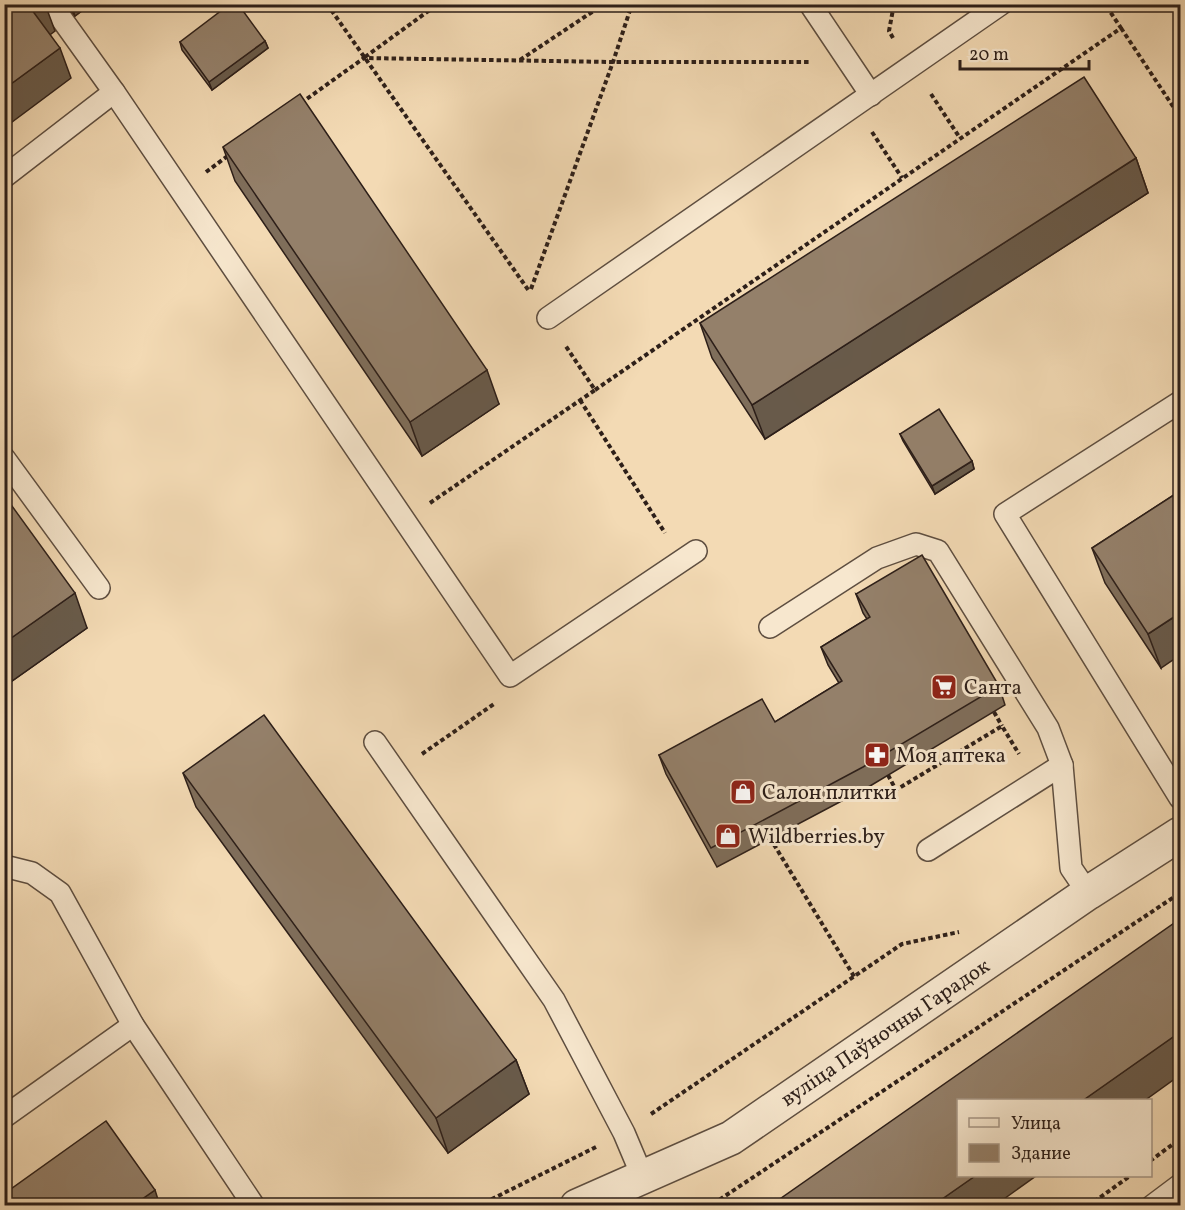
<svg xmlns="http://www.w3.org/2000/svg" width="1185" height="1210" font-family="Vollkorn,serif">
  <rect width="100%" height="100%" fill="#f3dab4"/>
  <filter id="stains"><feTurbulence type="fractalNoise" baseFrequency=".00333" numOctaves="4"/><feColorMatrix values="0 0 0 0 .2 0 0 0 0 .09 0 0 0 0 .02 0 0 0 .5 -.17"/></filter>
  <radialGradient id="worn" r=".72"><stop offset=".6" stop-color="#630" stop-opacity="0"/><stop offset="1" stop-color="#630" stop-opacity=".3"/></radialGradient>
  <g fill="none" stroke-linecap="round" stroke-linejoin="round">
    <!-- service casing -->
    <g stroke="#5e4e40" stroke-width="24">
      <g id="service">
        <path d="M810,4l61,91"/>
        <path d="M114,92l396,584 186,-125"/>
        <path d="M4,177l110,-85 -63,-88"/>
        <path d="M548,318l453,-314"/>
        <path d="M1180,402l-175,112 175,284"/>
        <path d="M4,458l95,130"/>
        <path d="M770,627l107,-69 39,-14 22,7 110,177 14,37"/>
        <path d="M375,742l179,258 70,133 19,45"/>
        <path d="M928,850l134,-85 9,103 17,25"/>
        <path d="M4,866l28,7 28,20 73,132 121,181"/>
        <path d="M4,1117l129,-92"/>
        <path d="M1152,1206l28,-21"/>
      </g>
    </g>
    <!-- minor casing -->
    <g stroke="#5e4e40" stroke-width="36">
      <path id="minor" d="M577,1206l154,-68 357,-245 92,-59"/>
    </g>
    <!-- path -->
    <g stroke="#2d1f19" stroke-width="4" stroke-dasharray="4.5 3" stroke-linecap="butt">
      <path d="M327,4l202,287"/>
      <path d="M1121,28l59,89"/>
      <path d="M893,38l-4,-7 5,-27"/>
      <path d="M365,57l73,-53"/>
      <path d="M520,60l84,-56"/>
      <path d="M931,94l29,44"/>
      <path d="M301,103l63,-45 249,4h196"/>
      <path d="M872,132l30,46"/>
      <path d="M206,172l23,-17"/>
      <path d="M531,289l82,-227 19,-58"/>
      <path d="M595,390l526,-362 -16,-24"/>
      <path d="M580,400l85,133"/>
      <path d="M430,503l165,-113 -30,-45"/>
      <path d="M994,712l8,14"/>
      <path d="M422,754l72,-50"/>
      <path d="M888,775l8,15 106,-64 17,28"/>
      <path d="M770,838l85,140"/>
      <path d="M651,1114l251,-170 57,-12"/>
      <path d="M1150,1161l30,-22"/>
      <path d="M478,1206l118,-59"/>
      <path d="M706,1206l10,-4 464,-309"/>
      <path d="M1088,1206l42,-30"/>
    </g>
    <!-- service -->
    <use href="#service" stroke="#f7e7ce" stroke-width="21"/>
    <!-- minor -->
    <use href="#minor" stroke="#f7e7ce" stroke-width="33"/>
  </g>
  <!-- wall -->
  <g fill="#7f6e5b" stroke="#2d1f19" stroke-width="1.5">
    <path d="M66,4h25l-16,12z"/>
    <path d="M265,41l3,7 -56,42 -30,-40 -2,-8z"/>
    <path d="M223,147l276,257 -77,52 -187,-275z"/>
    <path d="M1136,158l12,35 -383,246 -53,-81 -12,-35z"/>
    <path d="M900,434l72,27 2,8 -39,25 -32,-53z"/>
    <path d="M1180,491l-19,177 -56,-85 -13,-35z"/>
    <path d="M4,495l83,133 -75,53 -8,-10z"/>
    <path d="M856,594l143,92 6,19 -135,81 -153,81 -51,-93 -7,-19 116,-33 64,-39 -11,-18 -7,-18 46,-28 -4,-6z"/>
    <path d="M183,773l333,287 13,34 -81,59 -252,-346z"/>
  </g>
  <!-- shaded-wall -->
  <g fill="#685a4a" stroke="#2d1f19" stroke-width="1.5">
    <path d="M38,4h7l10,27 -12,9 -11,-30z"/>
    <path d="M71,4h20l-16,12z"/>
    <path d="M265,41l3,7 -56,42 -3,-8z"/>
    <path d="M60,48l11,30 -67,50v-39z"/>
    <path d="M1136,158l12,35 -383,246 -13,-34z"/>
    <path d="M487,370l12,34 -77,52 -12,-34z"/>
    <path d="M972,461l2,8 -39,25 -3,-8z"/>
    <path d="M75,593l12,35 -75,53 -8,-20v-18z"/>
    <path d="M1180,613v42l-19,13 -13,-34z"/>
    <path d="M1180,1032v43l-36,26h-62z"/>
    <path d="M516,1060l13,34 -81,59 -12,-35z"/>
    <path d="M975,1176h61l-42,30h-62z"/>
    <path d="M155,1190l5,16h-28z"/>
  </g>
  <!-- building -->
  <g fill="#94806a" stroke="#2d1f19" stroke-width="1.5">
    <path d="M4,4h35l-7,6 28,38 -56,41z"/>
    <path d="M230,4h8l27,37 -56,41 -29,-40z"/>
    <path d="M1084,77l52,81 -384,247 -52,-82z"/>
    <path d="M300,94l187,276 -77,52 -187,-275z"/>
    <path d="M939,409l33,52 -40,25 -32,-52z"/>
    <path d="M1180,491v122l-32,21 -56,-86z"/>
    <path d="M4,495l71,98 -71,50z"/>
    <path d="M922,555l77,131 -136,81 -152,81 -52,-93 103,-56 13,23 67,-41 -21,-34 49,-30 -14,-23z"/>
    <path d="M264,715l252,345 -80,58 -253,-345z"/>
    <path d="M1180,919v113l-98,69h-124v75h17l-43,30h-152l-3,-5z"/>
    <path d="M106,1121l49,69 -23,16h-128v-12z"/>
  </g>
  <!-- icons -->
  <defs>
    <g id="supermarket-square" transform="scale(1.35)"><rect x="-9" y="-9" width="18" height="18" rx="4" fill="#8f2418" stroke="#f7e7ce"/><path d="M-6-5.5h2.5l.6 2H6L4.5 2H-2.5L-4.4-4H-6ZM-1.5 3.2a1.3 1.3 0 1 0 .1 0ZM3 3.2a1.3 1.3 0 1 0 .1 0Z" fill="#fff"/></g>
    <g id="pharmacy-square" transform="scale(1.35)"><rect x="-9" y="-9" width="18" height="18" rx="4" fill="#8f2418" stroke="#f7e7ce"/><path d="M-2-6h4v4h4v4h-4v4h-4v-4h-4v-4h4Z" fill="#fff"/></g>
    <g id="shop-square" transform="scale(1.35)"><rect x="-9" y="-9" width="18" height="18" rx="4" fill="#8f2418" stroke="#f7e7ce"/><path d="M-5-2.5h2.3a2.7 3.5 0 0 1 5.4 0H5L5.5 6h-11ZM-1.5-2.5h3a1.5 2.3 0 0 0-3 0Z" fill="#fff"/></g>
  </defs>
  <g fill-rule="evenodd">
    <use href="#supermarket-square" x="944" y="687"/>
    <use href="#pharmacy-square" x="877" y="755"/>
    <use href="#shop-square" x="743" y="792"/>
    <use href="#shop-square" x="728" y="836"/>
  </g>
  <g text-anchor="middle" stroke-width="6" stroke-linejoin="round" paint-order="stroke">
    <!-- poi labels -->
    <g font-size="21" fill="#2d1f19" stroke="#f7e7ce" text-anchor="start">
      <text x="964" y="694">Санта</text>
      <text x="896" y="762">Моя аптека</text>
      <text x="762" y="799">Салон плитки</text>
      <text x="748" y="843">Wildberries.by</text>
    </g>
    <!-- street labels -->
    <g font-size="21" fill="#2d1f19" stroke="#f7e7ce">
      <text transform="translate(885 1032) rotate(-34)" y="7">вуліца Паўночны Гарадок</text>
    </g>
  </g>
  <!-- margin -->
  <rect width="1185" height="1210" fill="none" stroke="#f3dab4" stroke-width="24"/>
  <rect x="6" y="6" width="1173" height="1198" fill="none" stroke="#2d1f19" stroke-width="3"/>
  <rect x="12" y="12" width="1161" height="1186" fill="none" stroke="#2d1f19" stroke-width="1.5"/>
  <!-- legend -->
  <rect x="957" y="1099" width="195" height="78" fill="#f7e7ce" stroke="#a69786" stroke-width="1.5"/>
  <rect x="969" y="1118" width="30" height="9" fill="#f7e7ce" stroke="#a69786" stroke-width="1.5"/>
  <text x="1011" y="1129" font-size="18" fill="#2d1f19">Улица</text>
  <rect x="969" y="1144" width="30" height="18" fill="#94806a" stroke="#a69786" stroke-width="1.5"/>
  <text x="1011" y="1159" font-size="18" fill="#2d1f19">Здание</text>
  <!-- scale -->
  <path d="M960 60v9h129v-9" fill="none" stroke="#2d1f19" stroke-width="3"/>
  <text x="969" y="60" font-size="18" fill="#2d1f19" stroke="#f7e7ce" stroke-width="4.5" paint-order="stroke">20 m</text>
  <rect width="100%" height="100%" filter="url(#stains)"/>
  <rect width="100%" height="100%" fill="url(#worn)"/>
</svg>
